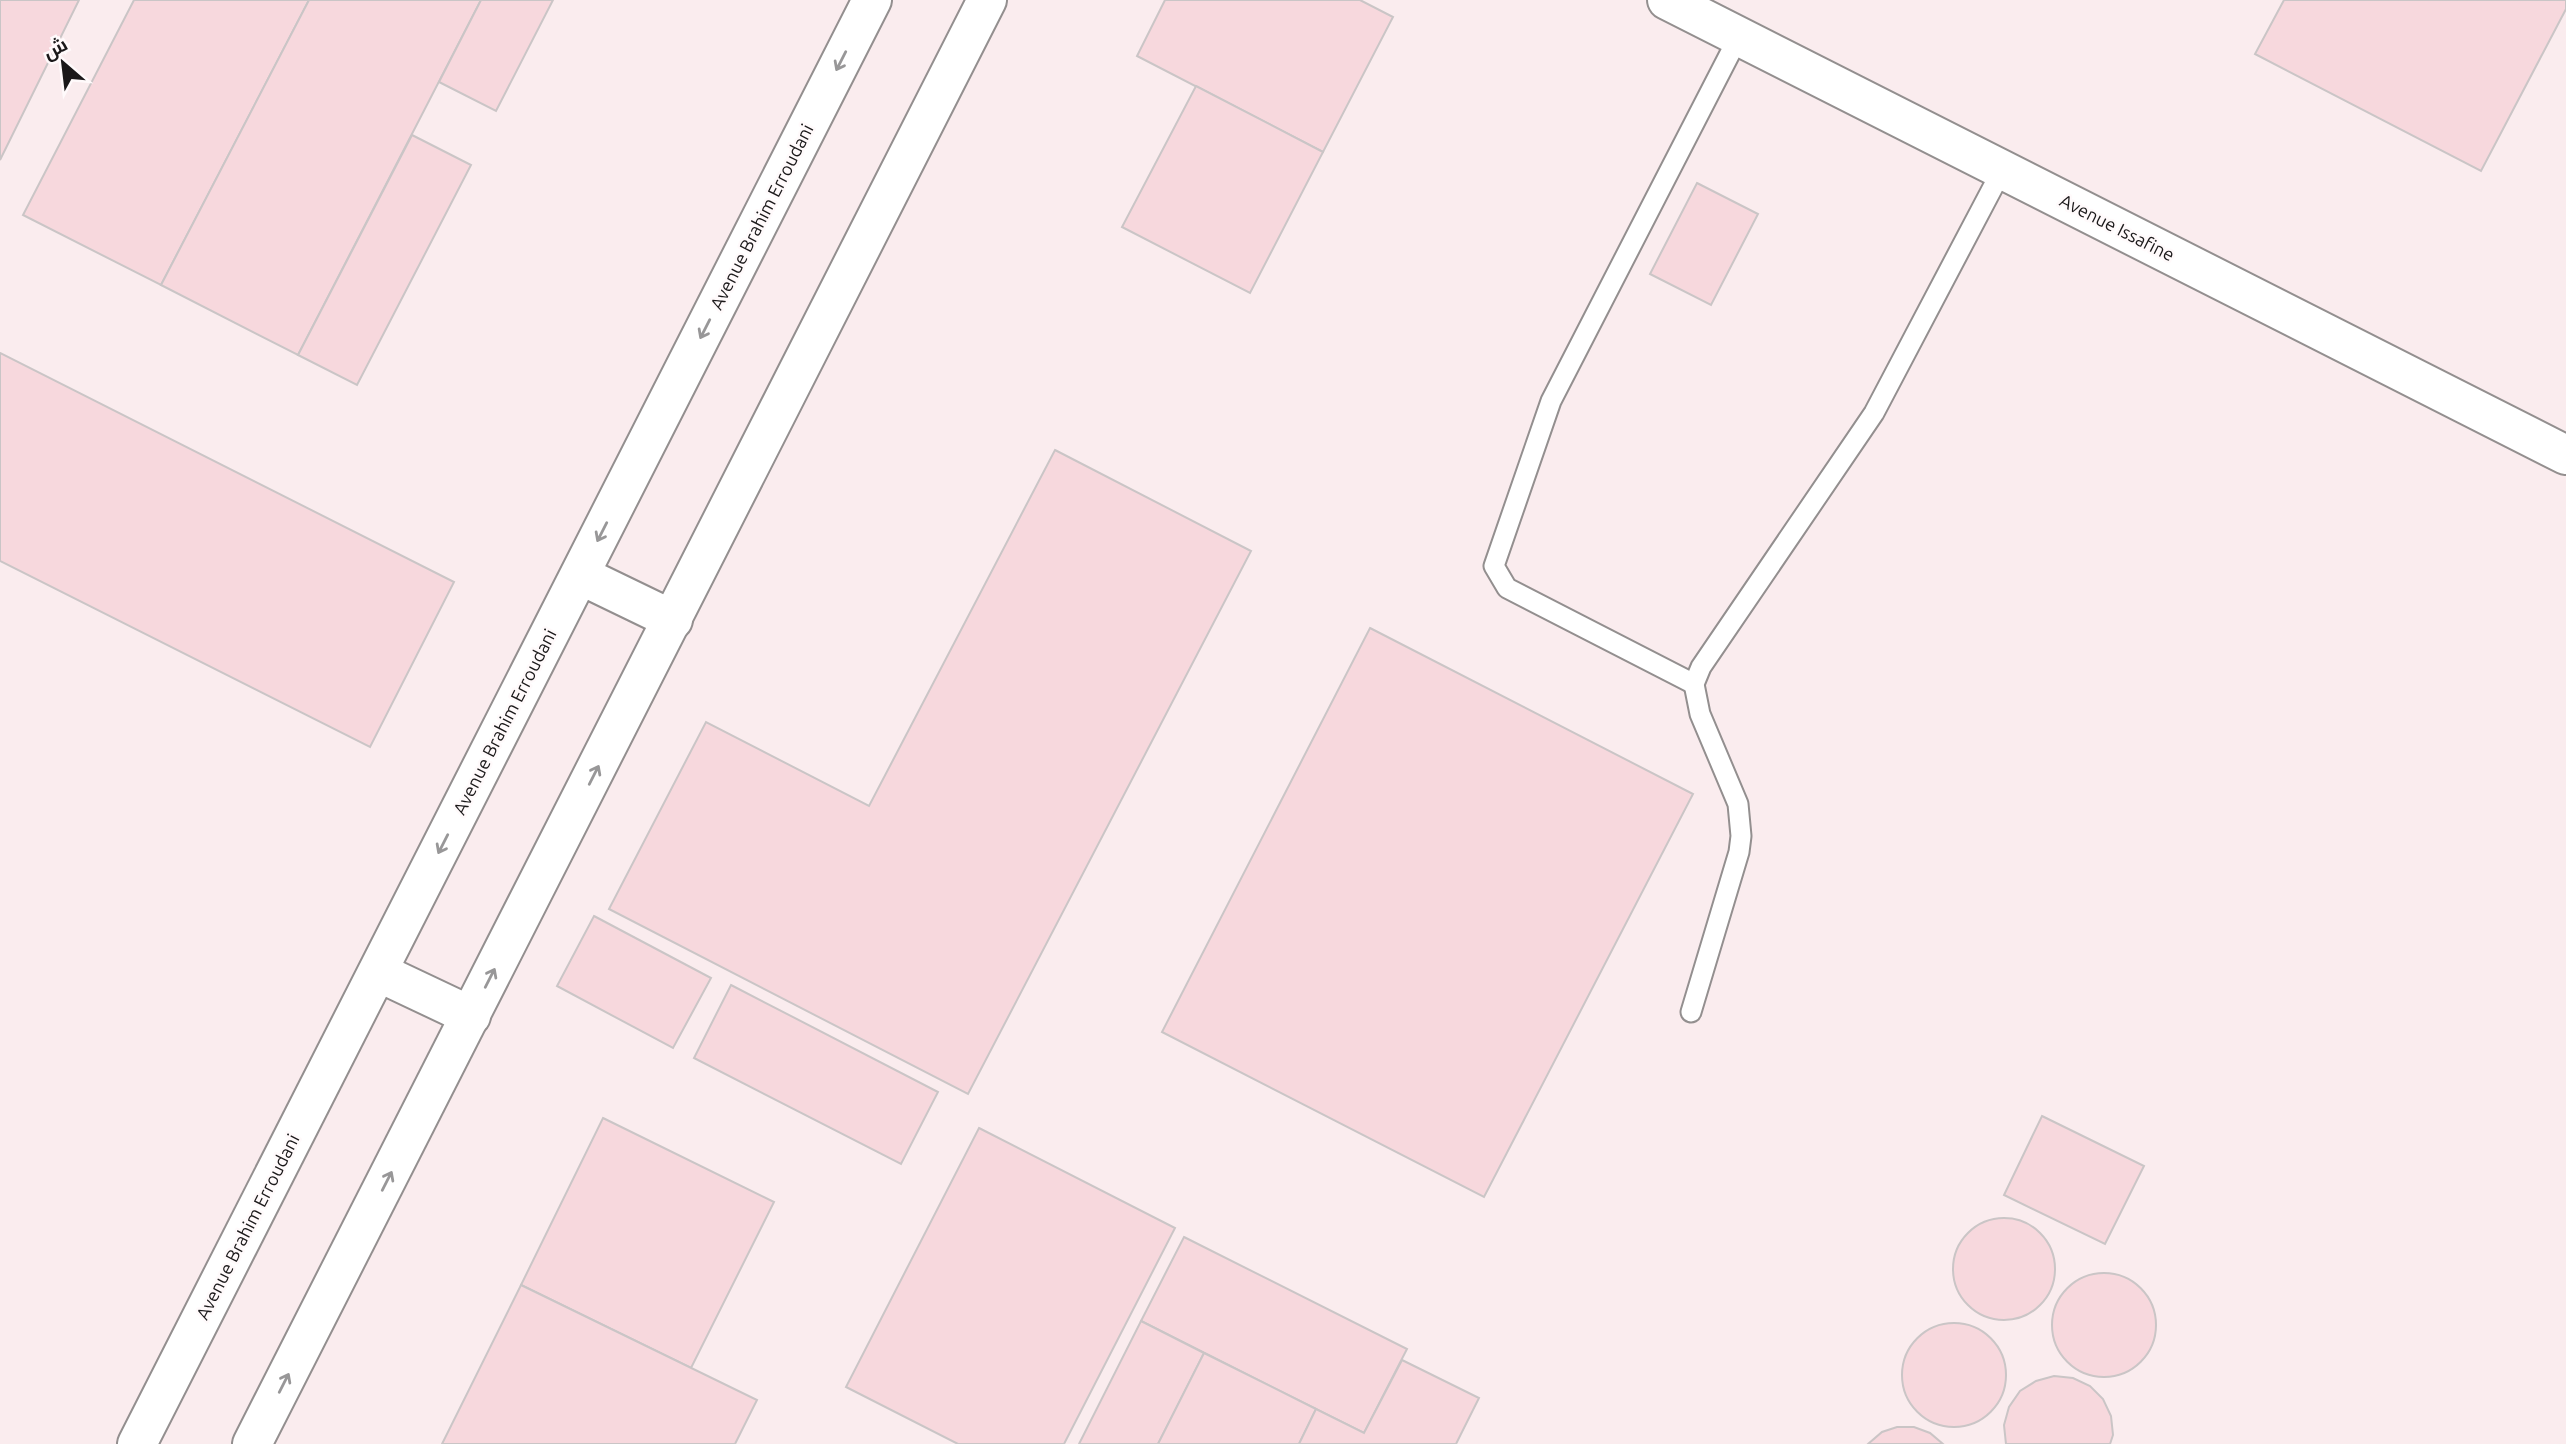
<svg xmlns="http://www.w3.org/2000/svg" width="2566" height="1444" font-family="Ubuntu,Cairo,sans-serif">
  <rect width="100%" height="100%" fill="#fffafb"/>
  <!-- built -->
  <rect fill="#faecee" x="0" y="0" width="2566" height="1444"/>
  <!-- building -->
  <g fill="#f7d8dd" stroke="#cac5c6" stroke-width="2">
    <path d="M0,0h79l-79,160z"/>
    <path d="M134,0h175l-148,285 -138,-70z"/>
    <path d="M309,0h172l-183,355 -137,-70z"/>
    <path d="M481,0h72l-57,111 -57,-29z"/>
    <path d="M1165,0h195l33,17 -70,135 -186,-96z"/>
    <path d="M2284,0h282v9l-85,162 -226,-117z"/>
    <path d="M1196,86l127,66 -73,141 -128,-66z"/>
    <path d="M412,135l59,30 -114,220 -59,-30z"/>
    <path d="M1697,183l61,31 -47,91 -61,-31z"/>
    <path d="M0,353l454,229 -84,165 -370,-186z"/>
    <path d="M1055,450l196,101 -283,543 -359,-185 97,-187 163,84z"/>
    <path d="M1370,628l323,166 -209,403 -322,-165z"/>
    <path d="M594,916l117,62 -38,70 -116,-62z"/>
    <path d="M731,985l207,107 -37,72 -207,-106z"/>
    <path d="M2042,1116l102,50 -39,78 -101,-49z"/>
    <path d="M603,1118l171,84 -83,166 -170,-83z"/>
    <path d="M979,1128l196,100 -111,216h-106l-112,-57z"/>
    <circle cx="2004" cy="1269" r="51"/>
    <path d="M1184,1237l223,112 -43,84 -223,-112z"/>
    <circle cx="2104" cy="1325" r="52"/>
    <path d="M521,1285l236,115 -22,44h-293z"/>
    <path d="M1141,1321l63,32 -46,91h-79z"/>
    <circle cx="1954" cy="1375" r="52"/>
    <path d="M1204,1353l112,56 -17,35h-141z"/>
    <path d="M1402,1360l77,38 -23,46h-157l17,-35 48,24z"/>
    <path d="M2054,1376l19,2 17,8 13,13 8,17 2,19 -3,9h-104l-2,-19 5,-18 11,-16 16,-10z"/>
    <path d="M1897,1427h17l16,6 13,11h-75l14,-12z"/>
  </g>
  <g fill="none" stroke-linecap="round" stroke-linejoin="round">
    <!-- lane casing -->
    <g stroke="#938f8f" stroke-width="23">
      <g id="lane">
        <path d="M1694,684l-187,-96 -13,-22 57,-165 188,-365"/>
        <path d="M1691,1012l48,-160 2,-16 -3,-32 -38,-90 -6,-30 7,-17 173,-254 128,-243"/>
      </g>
    </g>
    <!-- street casing -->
    <g stroke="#938f8f" stroke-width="42">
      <g id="street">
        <path d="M1667,0l899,455"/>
        <path d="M580,575l93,45"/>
        <path d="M378,972l93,44"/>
        <path d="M137,1444l735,-1444"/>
        <path d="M252,1444l735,-1444"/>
      </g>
    </g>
    <!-- lane -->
    <use href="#lane" stroke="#fff" stroke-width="19"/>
    <!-- street -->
    <use href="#street" stroke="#fff" stroke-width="38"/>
  </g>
  <!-- one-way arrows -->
  <defs><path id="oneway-shaft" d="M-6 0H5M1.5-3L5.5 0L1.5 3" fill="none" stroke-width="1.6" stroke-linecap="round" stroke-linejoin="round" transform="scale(1.75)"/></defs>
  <g stroke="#989798">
    <use href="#oneway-shaft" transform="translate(841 61) rotate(117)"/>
    <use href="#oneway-shaft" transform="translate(705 329) rotate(117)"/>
    <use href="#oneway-shaft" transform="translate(602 532) rotate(117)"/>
    <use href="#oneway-shaft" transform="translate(594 775) rotate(-63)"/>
    <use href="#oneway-shaft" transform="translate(443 844) rotate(117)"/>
    <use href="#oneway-shaft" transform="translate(490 978) rotate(-63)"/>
    <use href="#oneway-shaft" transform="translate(387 1181) rotate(-63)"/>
    <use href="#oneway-shaft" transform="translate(284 1383) rotate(-63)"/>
  </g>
  <g text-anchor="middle" stroke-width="5" stroke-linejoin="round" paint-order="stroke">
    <!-- street labels -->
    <g font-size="18" fill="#1a1819" stroke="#fffafb">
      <text transform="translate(762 217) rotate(-63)" y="6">Avenue Brahim Erroudani</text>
      <text transform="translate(2117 228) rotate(27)" y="6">Avenue Issafine</text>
      <text transform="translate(505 722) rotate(-63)" y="6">Avenue Brahim Erroudani</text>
      <text transform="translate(248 1227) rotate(-63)" y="6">Avenue Brahim Erroudani</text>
    </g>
  </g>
  <!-- north arrow -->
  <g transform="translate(63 63) rotate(332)" stroke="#fffafb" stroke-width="5" paint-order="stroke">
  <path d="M0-5L12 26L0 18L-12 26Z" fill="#1a1819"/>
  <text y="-10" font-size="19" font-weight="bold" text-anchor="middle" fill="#1a1819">ش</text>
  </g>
</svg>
